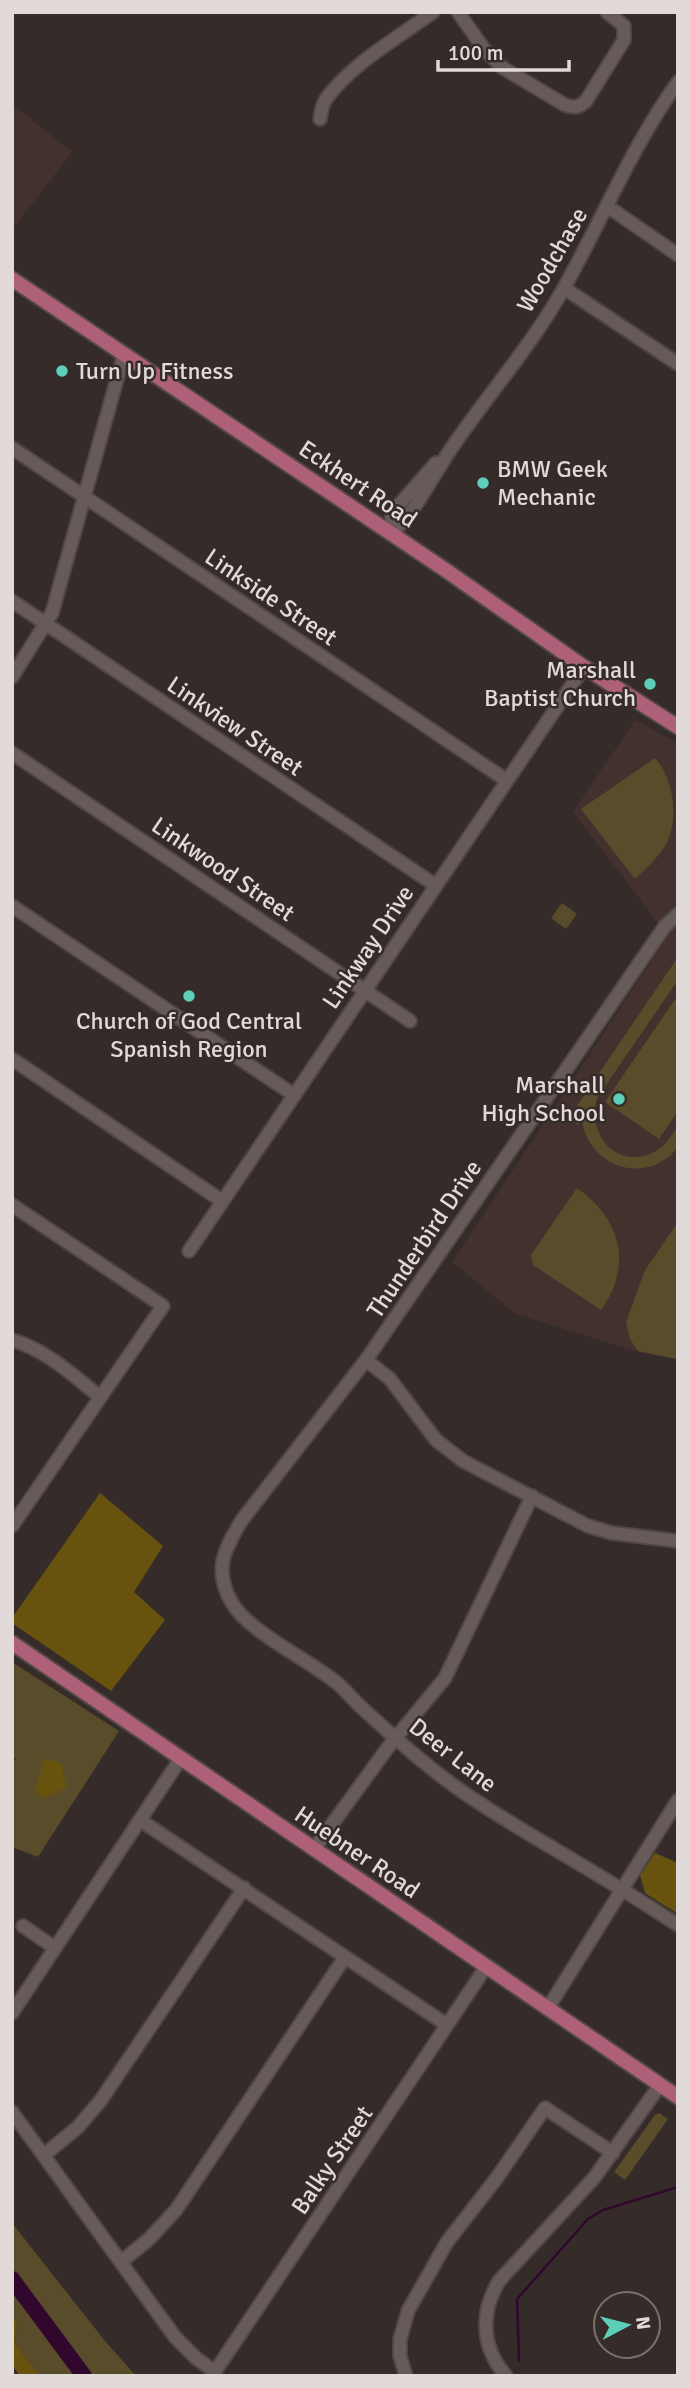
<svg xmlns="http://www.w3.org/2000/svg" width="690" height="2388" font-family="Signika,sans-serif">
  <rect width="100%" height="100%" fill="#352b29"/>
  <!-- built -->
  <g fill="#43312e">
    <path d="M12,104l60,48 -60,78z"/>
    <path d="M635,720l43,23v617l-40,-8 -122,-38 -64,-52 216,-326 -95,-124z"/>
  </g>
  <!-- green -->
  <g fill="#584c2a">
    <path d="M655,758c19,22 25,62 10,88 -8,13 -20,23 -30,33l-54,-70z"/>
    <path d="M562,903l15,11 -11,15 -15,-11z"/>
    <path d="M678,957v23l-81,118c-11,37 21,74 59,53 10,-6 16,-16 22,-25v21c-30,39 -88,22 -96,-26l-4,4 -10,-6z"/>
    <path d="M678,995v116l-19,28 -54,-37z"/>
    <path d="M577,1188c44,31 56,77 24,122l-68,-45 -2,-10z"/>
    <path d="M678,1222v137l-40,-8 -8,-12 -4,-17 19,-52z"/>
    <path d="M12,1662l107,69 -81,126 -26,-10v-84l4,-4 -4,-3z"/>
    <path d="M659,2113l9,6 -43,61 -11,-8 41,-57z"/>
    <path d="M12,2223l93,118 31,35h-96l-25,-33 2,-21 -5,-7z"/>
  </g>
  <!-- forest -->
  <g fill="#67520e">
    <path d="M100,1493l63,53 -29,46 31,28 -54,71 -99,-68v-5z"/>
    <path d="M45,1759l16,4 6,25 -25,11 -7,-10z"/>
    <path d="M655,1853l23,10v51l-33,-21 -5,-18z"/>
    <path d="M12,2315l5,7 -2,21 25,33h-20l-8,-11z"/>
  </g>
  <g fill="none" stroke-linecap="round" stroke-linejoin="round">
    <!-- stream -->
    <path stroke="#31072e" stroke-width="2.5" d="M519,2360l-2,-61 71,-80 15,-9 75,-23"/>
    <!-- river -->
    <path stroke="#31072e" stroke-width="16" d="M12,2279l72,97"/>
    <!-- minor casing -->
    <g stroke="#504745" stroke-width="16">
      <g id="minor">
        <path d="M458,12l26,37 19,19 62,37c10,3 13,3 21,-4l38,-61v-14l-17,-14"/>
        <path d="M320,119c1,-7 2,-14 6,-20 25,-35 73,-62 107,-87"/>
        <path d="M607,206l71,49"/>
        <path d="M564,288l114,76"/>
        <path d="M12,448l494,332"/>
        <path d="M391,534c28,-26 42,-60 64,-91 36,-52 79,-101 110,-157 38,-68 67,-140 113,-204"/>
        <path d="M391,534l1,-21 44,-50"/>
        <path d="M12,601l423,284"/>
        <path d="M12,677l40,-64 72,-259"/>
        <path d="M12,753l398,268"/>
        <path d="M12,906l282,189"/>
        <path d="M678,914l-13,12 -299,434 -124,160c-18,30 -29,50 -10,83 17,29 77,57 105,80 8,7 15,15 23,23 29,27 60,55 93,79 33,24 68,44 103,65 41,24 82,49 122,75"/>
        <path d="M12,1059l210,142"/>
        <path d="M12,1205l151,101 -151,220"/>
        <path d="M189,1251l395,-584"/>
        <path d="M12,1340c34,10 61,35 88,57"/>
        <path d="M366,1360l24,19 46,61 27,21 125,65 24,7 66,8"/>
        <path d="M140,1820l307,205"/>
        <path d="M314,1849l75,-103 56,-68 87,-182"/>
        <path d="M23,1926l32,22"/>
        <path d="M548,2008l130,-208"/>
        <path d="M12,2013l169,-255"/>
        <path d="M12,2112l163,225 21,21 19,14"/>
        <path d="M44,2155l34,-28 23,-27 143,-212"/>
        <path d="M121,2262l28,-23 27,-29 169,-253"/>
        <path d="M212,2376l274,-409"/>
        <path d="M406,2376l-6,-20v-17l8,-28 39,-69 49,-63 49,-71 68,45"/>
        <path d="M506,2376c-25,-29 -26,-63 -7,-95l95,-103 66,-93"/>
      </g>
    </g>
    <!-- major casing -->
    <g stroke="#504745" stroke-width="18">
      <g id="major">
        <path d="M12,279l432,290 140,98 94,60"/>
        <path d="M12,1643l666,454"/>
      </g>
    </g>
    <!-- minor -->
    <use href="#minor" stroke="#675b59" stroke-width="12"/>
    <!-- major -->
    <use href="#major" stroke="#ad6078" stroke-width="14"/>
  </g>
  <!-- markers -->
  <g fill="#5cceba" stroke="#352b29" stroke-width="2.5">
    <circle cx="62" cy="371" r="7"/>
    <circle cx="483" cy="483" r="7"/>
    <circle cx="650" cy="684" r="7"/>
    <circle cx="189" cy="996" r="7"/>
    <circle cx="619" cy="1099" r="7"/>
  </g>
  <g text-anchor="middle" stroke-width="5" stroke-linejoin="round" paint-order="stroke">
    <!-- street labels -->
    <g font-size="24" fill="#e1dad9" stroke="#352b29">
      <text transform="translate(552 260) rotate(-60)" y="8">Woodchase</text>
      <text transform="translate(358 484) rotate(34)" y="8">Eckhert Road</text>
      <text transform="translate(271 597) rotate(34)" y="8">Linkside Street</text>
      <text transform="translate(235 726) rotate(34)" y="8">Linkview Street</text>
      <text transform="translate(223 869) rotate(34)" y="8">Linkwood Street</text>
      <text transform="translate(368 947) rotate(-56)" y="8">Linkway Drive</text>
      <text transform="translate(424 1239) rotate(-56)" y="8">Thunderbird Drive</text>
      <text transform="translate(453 1755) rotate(38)" y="8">Deer Lane</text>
      <text transform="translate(357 1852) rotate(34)" y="8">Huebner Road</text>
      <text transform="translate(332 2160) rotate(-56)" y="8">Balky Street</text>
    </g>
    <!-- poi labels -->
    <g font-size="24" fill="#e1dad9" stroke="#352b29" text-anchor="start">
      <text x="76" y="379">Turn Up Fitness</text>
      <text x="497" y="477">BMW Geek<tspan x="497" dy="28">Mechanic</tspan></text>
      <text x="636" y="678" text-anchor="end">Marshall<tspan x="636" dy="28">Baptist Church</tspan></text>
      <text x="189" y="1029" text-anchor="middle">Church of God Central<tspan x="189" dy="28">Spanish Region</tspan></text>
      <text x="605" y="1093" text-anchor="end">Marshall<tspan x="605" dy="28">High School</tspan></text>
    </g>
  </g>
  <!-- border -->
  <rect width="690" height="2388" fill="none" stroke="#e1dad9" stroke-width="28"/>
  <!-- north arrow -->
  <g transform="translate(627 2325) rotate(83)"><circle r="33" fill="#352b29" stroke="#7a716f" stroke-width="2"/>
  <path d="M0-5L12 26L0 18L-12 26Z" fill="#5cceba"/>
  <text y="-10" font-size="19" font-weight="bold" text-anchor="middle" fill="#e1dad9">N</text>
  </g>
  <!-- scale -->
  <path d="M438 60v10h131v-10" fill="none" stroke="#e1dad9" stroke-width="3.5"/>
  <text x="448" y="60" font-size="21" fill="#e1dad9" stroke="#352b29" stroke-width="5" paint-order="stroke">100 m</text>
</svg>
